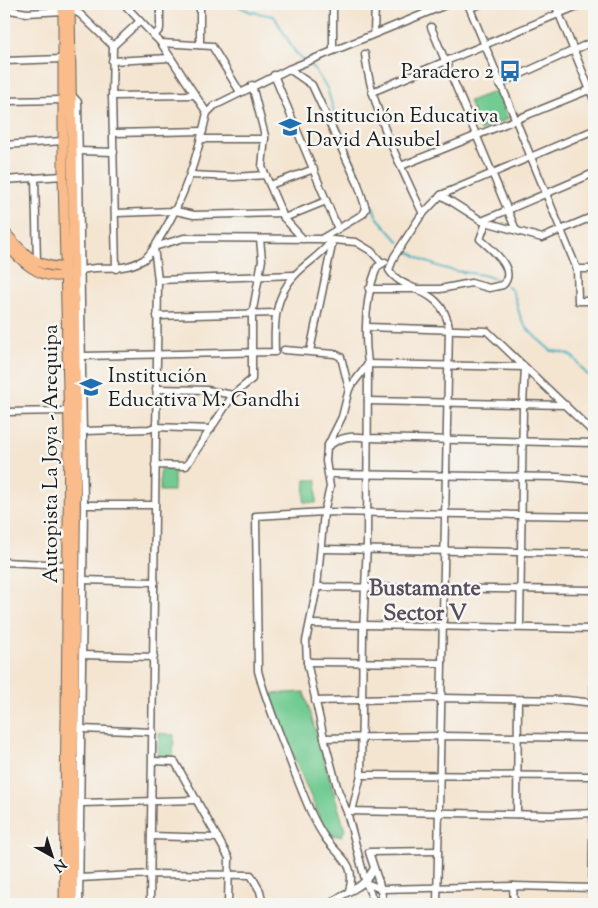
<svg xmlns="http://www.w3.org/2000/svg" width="598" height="908" font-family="'Sorts Mill Goudy',serif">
  <rect width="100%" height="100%" fill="#f6f6f2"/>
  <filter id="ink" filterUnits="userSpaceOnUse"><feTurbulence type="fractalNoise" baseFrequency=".02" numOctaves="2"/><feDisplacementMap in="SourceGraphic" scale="10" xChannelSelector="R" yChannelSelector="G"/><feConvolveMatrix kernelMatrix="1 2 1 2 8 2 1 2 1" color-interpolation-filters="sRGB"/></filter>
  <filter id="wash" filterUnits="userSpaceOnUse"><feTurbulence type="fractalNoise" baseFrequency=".0096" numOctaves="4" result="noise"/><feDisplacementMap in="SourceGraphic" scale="20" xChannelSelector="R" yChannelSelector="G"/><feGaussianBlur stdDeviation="1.12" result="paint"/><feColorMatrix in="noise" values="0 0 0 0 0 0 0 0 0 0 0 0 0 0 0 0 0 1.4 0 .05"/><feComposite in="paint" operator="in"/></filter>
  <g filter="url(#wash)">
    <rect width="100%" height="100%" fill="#f4e5d1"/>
    <!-- green -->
    <g fill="#72cb92" stroke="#477457">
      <path d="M496,91l12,28 -28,12 -11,-30z"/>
      <rect x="160" y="469" width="14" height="22"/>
      <path d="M305,480h12l-1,23 -12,-1z"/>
      <path d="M304,692l41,138 -4,6 -14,-1 -60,-141z"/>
      <path d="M159,733l15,2 -1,22 -16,-1z"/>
    </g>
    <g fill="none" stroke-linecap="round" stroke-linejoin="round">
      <!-- stream -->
      <g stroke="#44b0c2" stroke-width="2">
        <path d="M234,4l17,8 23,4 21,36 9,9"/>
        <path d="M308,64l6,5 13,19 11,37 39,92 22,25"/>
        <path d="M405,248c13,12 34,20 51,23 16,3 32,2 46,12"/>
        <path d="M506,285c11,7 10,22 15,33 5,13 20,23 30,33 32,2 21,14 43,29"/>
      </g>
    </g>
  </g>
  <g filter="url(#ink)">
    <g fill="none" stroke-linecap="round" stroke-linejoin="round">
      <!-- minor casing -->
      <g stroke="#68625b" stroke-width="9">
        <g id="minor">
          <path d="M200,4v41"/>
          <path d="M333,4v46"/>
          <path d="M423,4l4,8"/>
          <path d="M468,4l109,265 1,32h16"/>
          <path d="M555,4l39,96"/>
          <path d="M470,8l11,-4"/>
          <path d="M4,9l23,4 36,-2"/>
          <path d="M70,9l10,5 33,32"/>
          <path d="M140,21l21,22 46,70"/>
          <path d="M431,27l85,203"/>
          <path d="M374,33l1,-29"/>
          <path d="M154,36l6,-7v-25"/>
          <path d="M161,43l51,3 28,46"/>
          <path d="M365,54c6,54 35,111 58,160"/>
          <path d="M4,61l59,-2"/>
          <path d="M112,61l59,-3"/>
          <path d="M289,69l23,16 46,99 8,25 -3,5 -42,25"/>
          <path d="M274,75l64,154"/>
          <path d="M499,84l95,-43"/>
          <path d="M252,85l13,51 -3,31 22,51 19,21"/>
          <path d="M372,92l210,-88"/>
          <path d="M71,94l7,8 6,403 -5,399"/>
          <path d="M112,96l83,-1"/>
          <path d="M4,101l59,-1"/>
          <path d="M114,133l89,-2"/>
          <path d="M202,139h63"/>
          <path d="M4,145l59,-4"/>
          <path d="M79,151l35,1"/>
          <path d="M401,166l193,-78"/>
          <path d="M191,175l43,2 32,-2"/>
          <path d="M35,178l2,84"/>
          <path d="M4,180l59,-4"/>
          <path d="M270,185l44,-16"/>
          <path d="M441,195l41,26 60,17 52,-22"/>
          <path d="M116,213l60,-2 18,4 88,-2"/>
          <path d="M284,218l42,-17"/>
          <path d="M482,221l112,-48"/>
          <path d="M116,269l-4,-173 1,-50 27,-25 -16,-17"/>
          <path d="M577,269h17"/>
          <path d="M79,271c20,-8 39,3 64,-11 8,-5 13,-16 18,-24 24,-39 36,-79 46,-123l7,-7 75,-37 159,-65"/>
          <path d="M158,280l136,-5"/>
          <path d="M369,289h71l31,-6 18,5 14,-3c15,-16 -12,-36 -23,-46l6,-16"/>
          <path d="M157,316l118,-3"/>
          <path d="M367,327l120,4 107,102"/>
          <path d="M284,350l51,4 6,3 8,32"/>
          <path d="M310,351l22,-106"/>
          <path d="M83,356l192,-4c-1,-28 -1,-55 20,-77 12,-13 27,-20 37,-35"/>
          <path d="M156,389l51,1 26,5"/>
          <path d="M368,401l198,4"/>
          <path d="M4,412l64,-1"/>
          <path d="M84,431l65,-2 6,-2 56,2"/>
          <path d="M327,447c14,-10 23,-12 40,-9l227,5"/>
          <path d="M155,465l31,1 47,-71 19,-16v-64l10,-55 -2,-21"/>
          <path d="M330,474l228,3 36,3"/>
          <path d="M84,505h70"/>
          <path d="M321,549l273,4"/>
          <path d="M4,562l64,3"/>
          <path d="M83,580l72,2"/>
          <path d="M317,587l277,3"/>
          <path d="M310,624l284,5"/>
          <path d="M83,655l71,2"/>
          <path d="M307,662l135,1"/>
          <path d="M594,674v101"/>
          <path d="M315,701l126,-3 126,2 27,3"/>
          <path d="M82,729l71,3"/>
          <path d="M324,738l117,-2 153,2"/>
          <path d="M153,761l22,1 54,96 -1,46"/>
          <path d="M361,775l233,1"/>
          <path d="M81,803l116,-3"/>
          <path d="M348,811l203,4 43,-2"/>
          <path d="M352,811l9,-36 2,-142 4,-90 1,-179c-4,-32 -3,-67 9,-97l8,-5"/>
          <path d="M517,814l1,-114"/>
          <path d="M151,836l67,2"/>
          <path d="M80,878l71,-4 100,1 9,16 3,13"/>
          <path d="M366,883l15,6 132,-3 80,2"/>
          <path d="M513,886l1,18"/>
          <path d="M349,891c8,-28 -9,-33 -23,-52 -15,-21 -23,-47 -33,-70 -12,-33 -26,-64 -35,-98l-2,-155 68,-4 270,4"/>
          <path d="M150,904l8,-624 -4,-33 30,-9 137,1 35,3 15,9 11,12"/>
          <path d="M330,904c20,-17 30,-11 44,-36"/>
          <path d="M375,904l-9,-21 -19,-71 -9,-22 -14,-52 -17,-76 -1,-21 11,-54 7,-75 6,-25 -4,-26 1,-14 15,-30 7,-28 19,-25 157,3 -2,38 -3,222"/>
          <path d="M383,904l-2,-15 -12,-37 67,-1"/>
          <path d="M437,904l12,-576c-6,-42 -46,-35 -60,-58l5,-13 26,-40 21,-22 153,-65"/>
          <path d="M592,904l2,-127"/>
        </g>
      </g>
      <!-- major casing -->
      <g stroke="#68625b" stroke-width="11">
        <g id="major">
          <path d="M63,4v172l6,257 -5,471"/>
          <path d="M70,4l6,427 -4,473"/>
          <path d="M4,231c16,19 30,35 56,36l7,7c-25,10 -49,-16 -63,-32"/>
        </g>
      </g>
      <!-- minor -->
      <use href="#minor" stroke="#fff" stroke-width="6"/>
      <!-- major -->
      <use href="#major" stroke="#f9bc8a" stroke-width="9"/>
    </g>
  </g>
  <!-- icons -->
  <defs>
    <g id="bus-bare" transform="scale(1.725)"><path d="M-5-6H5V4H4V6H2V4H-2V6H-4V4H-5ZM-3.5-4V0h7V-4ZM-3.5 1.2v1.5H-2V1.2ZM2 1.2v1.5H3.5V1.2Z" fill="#1f6fb2" stroke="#f6f6f2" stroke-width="2.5" paint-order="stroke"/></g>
    <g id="school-bare" transform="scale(1.725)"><path d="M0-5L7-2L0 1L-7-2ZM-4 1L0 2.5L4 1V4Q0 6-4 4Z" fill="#1f6fb2" stroke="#f6f6f2" stroke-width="2.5" paint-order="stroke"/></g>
  </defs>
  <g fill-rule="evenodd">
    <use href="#bus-bare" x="510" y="71"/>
    <use href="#school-bare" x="290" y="127"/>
    <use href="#school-bare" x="91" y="387"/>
  </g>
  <g text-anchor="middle" stroke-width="5" stroke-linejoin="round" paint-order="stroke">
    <!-- poi labels -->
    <g font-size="21" fill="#1c1c1c" stroke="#f6f6f2" text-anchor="start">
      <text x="494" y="78" text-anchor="end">Paradero 2</text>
      <text x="306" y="122">Institución Educativa<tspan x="306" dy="24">David Ausubel</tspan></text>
      <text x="108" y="382">Institución<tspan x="108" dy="24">Educativa M. Gandhi</tspan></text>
    </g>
    <!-- street labels -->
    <g font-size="21" fill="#1c1c1c" stroke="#f6f6f2">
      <text transform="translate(50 454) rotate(-90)" y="7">Autopista La Joya - Arequipa</text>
    </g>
    <!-- neighbourhood labels -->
    <g font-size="22" font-weight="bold" fill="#594d5c" stroke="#f6f6f2">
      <text x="425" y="595">Bustamante<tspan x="425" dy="25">Sector V</tspan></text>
    </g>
  </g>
  <!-- margin -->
  <rect width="598" height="908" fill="none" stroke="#f6f6f2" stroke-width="20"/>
  <!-- north arrow -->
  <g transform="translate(52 856) rotate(141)" stroke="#f6f6f2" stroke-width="4" paint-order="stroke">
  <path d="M0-4L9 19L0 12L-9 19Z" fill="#1c1c1c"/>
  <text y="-8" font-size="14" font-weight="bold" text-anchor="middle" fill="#1c1c1c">N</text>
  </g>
</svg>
